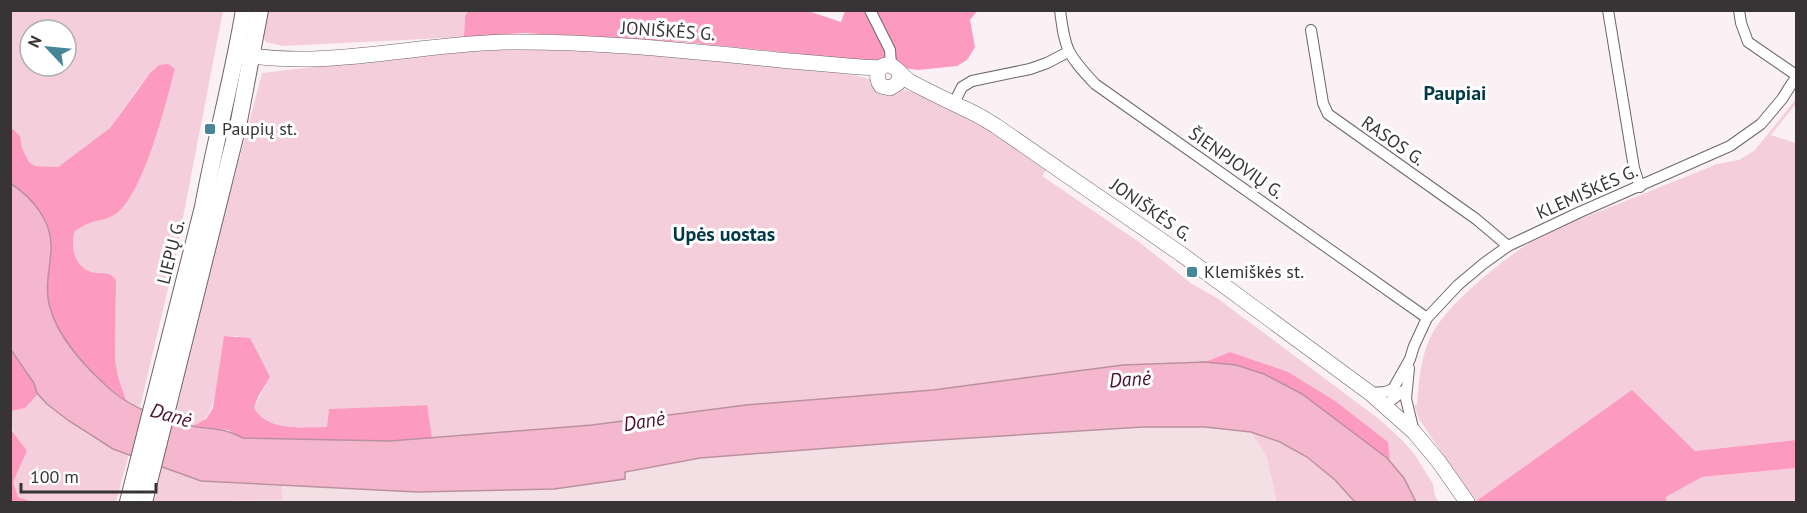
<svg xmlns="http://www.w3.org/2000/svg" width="1807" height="513" font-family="'PT Sans',sans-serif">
  <rect width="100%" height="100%" fill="#fbf0f4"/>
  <!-- built -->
  <path fill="#f2e0e5" d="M1143,427h62l46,5 15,23 11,47h-1066l72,-2 -1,-14 135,6 137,-3 70,-10 1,-7 75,-14 208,-16z"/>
  <!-- green -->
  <g fill="#f4cfdb" fill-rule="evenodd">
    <path d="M11,11h212l-48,248 -35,148 -14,-7 -8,-23 -3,-18 1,-79c-7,-10 -15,-5 -25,-8 -17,-6 -21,-26 -16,-41l12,-7 28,-9 29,-45 31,-101 -16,-4 -9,8 -12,15 -28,40 -52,39 -23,-1 -6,-4 -7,-14 -2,-12 -9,-10zM30,30h36v36h-36z"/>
    <path d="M267,11h201l-3,5 -1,21 -181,9 -17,-4 -3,-5z"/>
    <path d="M503,48l48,1 147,9 131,13 30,5 53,16 42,17 22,11 72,48 -6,8 97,66 53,42 25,14 162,121 25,23 11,13 18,29 2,12 4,6h-23l-12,-24 -14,-16 -3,-20 -157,-90 -25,10 -82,3 -190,25 -187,15 -154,20 -160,13 -6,-33 -96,4 -2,18c-24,0 -60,5 -74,-19l16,-31 -33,-41h-12c-7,21 -4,88 -33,90 -5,0 -13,-3 -19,-4l8,-30 -4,-1 39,-165 17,-43 29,-110 161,-19z"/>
    <path d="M1796,99l-1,6 -24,30 25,8v297l-101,11 -63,-60 -157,111 -56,-83 -5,-14h3c2,-23 3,-45 13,-67 15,-34 81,-85 113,-104 17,-10 38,-15 55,-22 40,-16 80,-32 119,-48l22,-4 16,-10z"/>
    <path d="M38,394c24,25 58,49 91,60l-13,48h-83l-15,-5 -5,-15 14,-31c-9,-13 -21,-24 -15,-40l13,-3z"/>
    <path d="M1251,432c47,16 72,34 104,70h-78l-11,-47z"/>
    <path d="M162,466l39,15 81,5 1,14 -134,2 2,-9h4z"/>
    <path d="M1796,468v34h-130v-5l36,-20z"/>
  </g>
  <!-- forest -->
  <g fill="#fc9abf">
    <path d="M805,10l36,12 4,-11h132l-7,9 5,27 -8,13 -10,6 -39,4 -118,-16 -116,-12 -161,-9 -59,4 1,-21 3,-5z"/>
    <path d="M168,64l7,5c-10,36 -30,121 -58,144 -8,7 -21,7 -30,11 -4,2 -8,5 -12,7 -5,15 -1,35 16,41 10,3 18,-2 25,8l-1,79 3,18 8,23c-31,-20 -67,-58 -77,-94 -5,-19 1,-36 2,-55 2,-29 -18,-53 -40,-68l-1,-57 10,10 2,12 7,14 6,4 23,1 52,-39 40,-55 9,-8z"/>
    <path d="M224,336l26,2 20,39 -12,20 -4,11c14,24 49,19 73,19l2,-18 98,-4 5,33 -42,3 -147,-2 -15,-9 -35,-4 13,-7 7,-11z"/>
    <path d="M10,350l24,33 4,11 -13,14 -13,3 -1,2z"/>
    <path d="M1230,352l58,20 47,29 53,41 2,20 -88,-68 -38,-20 -28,-9 -31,-3z"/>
    <path d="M1632,390l63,61 101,-11v28l-94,9 -36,20v5h-191z"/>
    <path d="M10,428l17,23 -14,31 5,15 15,5h-22z"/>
  </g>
  <!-- water -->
  <path fill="#f4b7cd" stroke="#bc909f" stroke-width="1.5" d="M10,183c23,15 43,39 41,67 -1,19 -6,35 -2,54 8,34 37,64 63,87 21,17 53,30 79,35 22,4 32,1 52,12l147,3 202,-16 154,-20 187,-15 190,-25 82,-3 31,3 28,9 38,20 85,64 17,20 12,24h-61l-20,-22 -28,-23 -27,-15 -29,-10 -46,-5h-62l-235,15 -208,16 -75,14v7l-71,10 -137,3 -216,-11 -88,-32 -44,-28 -22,-17 -10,-11 -3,-10 -23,-33z"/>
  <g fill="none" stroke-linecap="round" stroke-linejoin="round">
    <!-- minor casing -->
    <g stroke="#6e6568" stroke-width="12">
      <g id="minor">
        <path d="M870,10l20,40 1,15"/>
        <path d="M1060,10c5,40 7,44 35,74l332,234"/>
        <path d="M1608,10l26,158 6,19"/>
        <path d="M1739,10l2,13 7,19 48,33"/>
        <path d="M1311,30l12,73 5,11 148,105 32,27"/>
        <path d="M954,103l8,-16 10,-6 58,-12 17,-6 21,-11"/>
        <path d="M1409,368l-3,31 8,33"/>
        <path d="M1370,393l15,-1 8,-3 17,-30 4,-13 13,-28 31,-33 25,-21 25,-18 72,-34 150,-66 31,-22 21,-25 14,-22"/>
        <path d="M1385,405l21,-16"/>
      </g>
    </g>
    <!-- secondary casing -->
    <g stroke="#6e6568" stroke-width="16">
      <g id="secondary">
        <path d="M240,54c87,16 180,-11 268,-12 94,-1 189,10 282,19 30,2 60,6 91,7"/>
        <path d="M900,75l-2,8 -8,5 -9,-2c-7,-9 -3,-25 11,-20 5,2 11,11 17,15 18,10 36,18 54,27 12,5 22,11 33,18l185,128 189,139 44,39 25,30 28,40"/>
      </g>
    </g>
    <!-- primary casing -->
    <g stroke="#6e6568" stroke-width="18">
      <g id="primary">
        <path d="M128,502l75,-295c12,-66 30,-130 41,-197"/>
        <path d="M144,502l95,-381 21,-111"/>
      </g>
    </g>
    <!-- minor -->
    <use href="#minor" stroke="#fff" stroke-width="10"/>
    <!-- secondary -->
    <use href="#secondary" stroke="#fff" stroke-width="15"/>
    <!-- primary -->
    <use href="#primary" stroke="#fff" stroke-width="16"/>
  </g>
  <!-- markers -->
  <g fill="#468699" stroke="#fff" stroke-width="2">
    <rect x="204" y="123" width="12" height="12" rx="3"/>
    <rect x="1186" y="266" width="12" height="12" rx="3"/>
  </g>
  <g text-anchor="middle" stroke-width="6" stroke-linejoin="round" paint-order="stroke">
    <!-- street labels -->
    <g font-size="18" fill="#383435" stroke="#fff">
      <text transform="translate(668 31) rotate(4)" y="6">JONIŠKĖS G.</text>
      <text transform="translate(1393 141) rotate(35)" y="6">RASOS G.</text>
      <text transform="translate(1236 163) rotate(35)" y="6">ŠIENPJOVIŲ G.</text>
      <text transform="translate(1587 192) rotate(-24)" y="6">KLEMIŠKĖS G.</text>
      <text transform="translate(1151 210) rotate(35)" y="6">JONIŠKĖS G.</text>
      <text transform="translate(171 252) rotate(-76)" y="6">LIEPŲ G.</text>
    </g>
    <!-- poi labels -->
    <g font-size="18" fill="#383435" stroke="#fff" text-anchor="start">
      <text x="222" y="135">Paupių st.</text>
      <text x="1204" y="278">Klemiškės st.</text>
    </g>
    <!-- neighbourhood labels -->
    <g font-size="20" font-weight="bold" fill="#003948" stroke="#fff">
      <text x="1455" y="100">Paupiai</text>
      <text x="724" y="241">Upės uostas</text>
    </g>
    <!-- water labels -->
    <g font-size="20" font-style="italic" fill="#4b102c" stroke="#fff">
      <text transform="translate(1130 379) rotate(-4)" y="7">Danė</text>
      <text transform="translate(171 415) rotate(16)" y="7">Danė</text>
      <text transform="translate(644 421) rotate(-9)" y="7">Danė</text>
    </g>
  </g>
  <!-- border -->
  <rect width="1807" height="513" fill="none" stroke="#383435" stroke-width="24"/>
  <!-- north arrow -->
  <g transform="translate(48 48) rotate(296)"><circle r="28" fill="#ffffff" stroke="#afaeae" stroke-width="1.5"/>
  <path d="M0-4.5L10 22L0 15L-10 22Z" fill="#468699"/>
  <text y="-9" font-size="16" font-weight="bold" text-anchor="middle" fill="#383435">N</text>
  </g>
  <!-- scale -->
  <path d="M21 483v9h135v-9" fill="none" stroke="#383435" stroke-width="3"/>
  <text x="30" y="483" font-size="18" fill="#383435" stroke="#ffffff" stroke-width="4.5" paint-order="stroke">100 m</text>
</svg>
